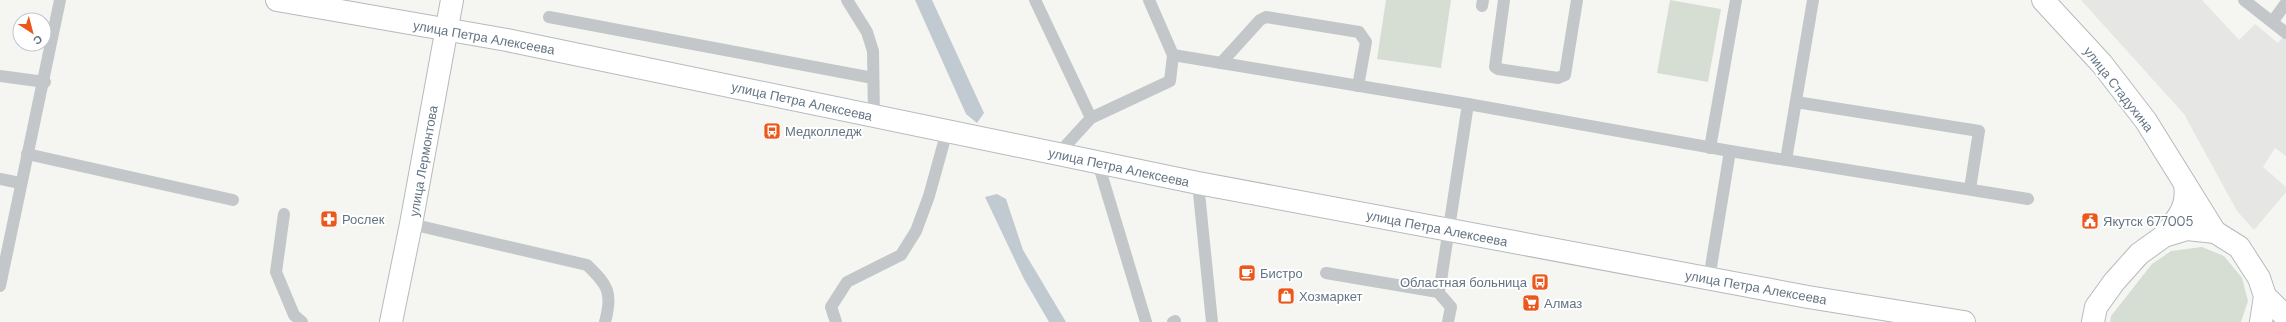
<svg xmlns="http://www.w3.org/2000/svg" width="2286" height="322" font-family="'DM Sans',sans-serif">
  <rect width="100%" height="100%" fill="#f5f6f2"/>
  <!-- built -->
  <path fill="#e6e7e5" d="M2081,0h121l37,40 16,-16 23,19 8,-10v123l-11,-8 -12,19 23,20v5l-32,38 -17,-19 -53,-97z"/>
  <!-- green -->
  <g fill="#d6ddd2">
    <path d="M1386,0h65l-10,68 -64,-9z"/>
    <path d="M1670,0l51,9 -13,73 -51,-9z"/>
    <path d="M2202,247l22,9 18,22 6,23 -7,21h-131l1,-6 41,-52 19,-13z"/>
  </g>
  <!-- water -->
  <g fill="#c1cad0">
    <path d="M915,0h17l52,113 -7,10 -11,-9z"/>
    <path d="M997,194l9,5 17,51 43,72h-17l-25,-43 -39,-82z"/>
  </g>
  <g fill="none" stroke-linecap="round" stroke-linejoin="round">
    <!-- secondary casing -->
    <g stroke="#b5babf" stroke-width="24">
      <g id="secondary">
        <path d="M277,0l230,40 691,143 610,114 156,25"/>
        <path d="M2043,0l59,64 44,57 69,111"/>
        <path d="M2164,236c13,-17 25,-29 21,-52"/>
        <path d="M2265,296l21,21"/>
        <path d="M2093,322l3,-15 18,-25 25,-28 25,-18 23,-7 28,3 24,15 20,31 6,18 -4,26"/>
      </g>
    </g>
    <!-- primary casing -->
    <g stroke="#b6babe" stroke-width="24">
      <path id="primary" d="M391,322l20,-98 41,-224"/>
    </g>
    <!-- lane -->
    <g stroke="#c3c7ca" stroke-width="12">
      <path d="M847,0l20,32 6,19 1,65"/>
      <path d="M1035,0l56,118"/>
      <path d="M1504,0l-9,67 3,2 60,9 7,-3 12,-75"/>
      <path d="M2244,0l42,33"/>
      <path d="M1482,6l1,-6"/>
      <path d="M549,17l324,61"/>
      <path d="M2273,21l13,-18"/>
      <path d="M1173,55l295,49 -28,183 -2,5"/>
      <path d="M1221,63l39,-43 6,-3 93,15 7,10 -8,44"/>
      <path d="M0,76l45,6"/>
      <path d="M1796,102l183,29 -9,58"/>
      <path d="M1468,104l262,47 298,48"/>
      <path d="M1710,148l26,-148"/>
      <path d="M27,154l206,46"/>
      <path d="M1058,154l33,-36 79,-37 3,-26 -24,-55"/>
      <path d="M1786,160l27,-160"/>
      <path d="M1098,163l48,159"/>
      <path d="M0,179l20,4"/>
      <path d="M1198,183l14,139"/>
      <path d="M284,214l-8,58 18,43 8,7"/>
      <path d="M411,224l176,41c21,20 26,28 18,57"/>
      <path d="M1326,273l112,19 13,15 -3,15"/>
      <path d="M1709,279l21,-128"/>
      <path d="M0,286l60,-286"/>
      <path d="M836,322l-5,-15 16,-25 54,-27 15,-24 13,-35 18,-65"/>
      <path d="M1173,322l2,-1"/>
    </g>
    <!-- secondary -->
    <use href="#secondary" stroke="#fff" stroke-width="22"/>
    <!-- primary -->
    <use href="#primary" stroke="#fff" stroke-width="22"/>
  </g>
  <!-- icons -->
  <defs>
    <g id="bus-square" transform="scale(0.9)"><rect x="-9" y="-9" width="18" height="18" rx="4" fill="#eb581c" stroke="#fff"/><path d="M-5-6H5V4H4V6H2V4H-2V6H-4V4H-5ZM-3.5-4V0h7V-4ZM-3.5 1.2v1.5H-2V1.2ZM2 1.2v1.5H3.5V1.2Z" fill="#fff"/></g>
    <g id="pharmacy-square" transform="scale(0.9)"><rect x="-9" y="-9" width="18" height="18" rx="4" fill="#eb581c" stroke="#fff"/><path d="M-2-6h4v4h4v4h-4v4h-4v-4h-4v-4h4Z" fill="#fff"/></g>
    <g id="civic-square" transform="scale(0.9)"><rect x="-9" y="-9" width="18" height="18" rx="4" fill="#eb581c" stroke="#fff"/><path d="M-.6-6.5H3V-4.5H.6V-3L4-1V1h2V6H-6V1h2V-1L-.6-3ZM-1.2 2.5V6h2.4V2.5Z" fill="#fff"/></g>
    <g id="cafe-square" transform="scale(0.9)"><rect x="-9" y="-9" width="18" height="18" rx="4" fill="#eb581c" stroke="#fff"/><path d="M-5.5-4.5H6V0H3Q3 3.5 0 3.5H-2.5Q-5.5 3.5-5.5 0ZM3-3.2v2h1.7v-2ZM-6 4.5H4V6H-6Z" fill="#fff"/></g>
    <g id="shop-square" transform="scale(0.9)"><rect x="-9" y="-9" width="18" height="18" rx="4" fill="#eb581c" stroke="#fff"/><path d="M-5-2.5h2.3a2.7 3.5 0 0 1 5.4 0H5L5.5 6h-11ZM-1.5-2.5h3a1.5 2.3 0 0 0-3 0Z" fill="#fff"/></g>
    <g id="supermarket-square" transform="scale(0.9)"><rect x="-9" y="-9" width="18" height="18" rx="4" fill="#eb581c" stroke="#fff"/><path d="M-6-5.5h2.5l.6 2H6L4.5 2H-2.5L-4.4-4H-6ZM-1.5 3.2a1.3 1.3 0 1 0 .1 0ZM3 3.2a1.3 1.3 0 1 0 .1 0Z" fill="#fff"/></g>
  </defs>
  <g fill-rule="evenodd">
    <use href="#bus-square" x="772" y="131"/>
    <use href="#pharmacy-square" x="329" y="219"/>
    <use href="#civic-square" x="2090" y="221"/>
    <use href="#cafe-square" x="1247" y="273"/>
    <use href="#bus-square" x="1540" y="282"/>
    <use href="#shop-square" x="1286" y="296"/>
    <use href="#supermarket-square" x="1531" y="303"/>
  </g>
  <g text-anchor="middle" stroke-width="4" stroke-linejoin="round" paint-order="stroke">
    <!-- street labels -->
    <g font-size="13" fill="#637484" stroke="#fff">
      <text transform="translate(484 37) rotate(10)" y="5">улица Петра Алексеева</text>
      <text transform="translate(2119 89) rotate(52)" y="5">улица Стадухина</text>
      <text transform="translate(802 101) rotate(12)" y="5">улица Петра Алексеева</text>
      <text transform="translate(423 161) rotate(-80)" y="5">улица Лермонтова</text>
      <text transform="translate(1119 167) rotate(12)" y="5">улица Петра Алексеева</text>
      <text transform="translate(1437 228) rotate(11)" y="5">улица Петра Алексеева</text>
      <text transform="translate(1756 287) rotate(10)" y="5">улица Петра Алексеева</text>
    </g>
    <!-- poi labels -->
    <g font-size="13" fill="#637484" stroke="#fff" text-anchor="start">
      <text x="785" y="136">Медколледж</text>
      <text x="342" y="224">Рослек</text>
      <text x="2103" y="226">Якутск 677005</text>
      <text x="1260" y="278">Бистро</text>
      <text x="1527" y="287" text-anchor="end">Областная больница</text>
      <text x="1299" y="301">Хозмаркет</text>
      <text x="1544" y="308">Алмаз</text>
    </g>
  </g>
  <!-- north arrow -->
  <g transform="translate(32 32) rotate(144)"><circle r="19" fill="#ffffff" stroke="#c1c7ce"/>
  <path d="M0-3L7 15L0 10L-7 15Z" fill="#eb581c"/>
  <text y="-6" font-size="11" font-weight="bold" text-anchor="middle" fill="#637484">С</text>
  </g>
</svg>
